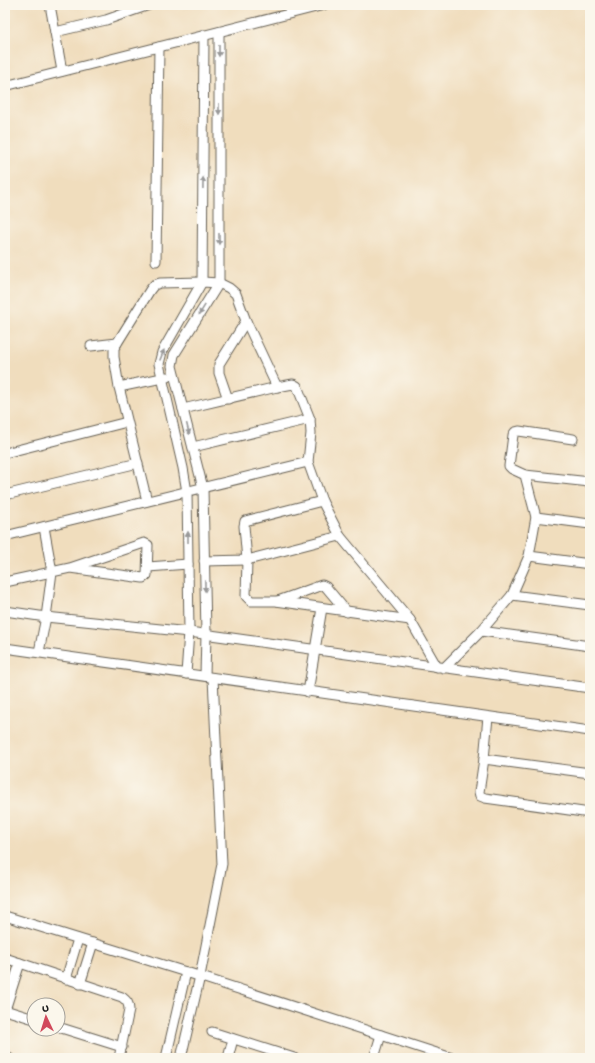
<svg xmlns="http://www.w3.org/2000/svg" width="595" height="1063" font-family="'Gochi Hand',sans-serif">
  <rect width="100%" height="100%" fill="#fbf7ec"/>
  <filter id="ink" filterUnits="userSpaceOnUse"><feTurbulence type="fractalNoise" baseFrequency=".025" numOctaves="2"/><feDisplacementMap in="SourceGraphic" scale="8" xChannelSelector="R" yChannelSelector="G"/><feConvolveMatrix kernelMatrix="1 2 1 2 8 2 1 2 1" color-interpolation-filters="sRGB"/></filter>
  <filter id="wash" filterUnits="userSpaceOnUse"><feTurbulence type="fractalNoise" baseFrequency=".012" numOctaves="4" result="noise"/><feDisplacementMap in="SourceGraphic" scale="16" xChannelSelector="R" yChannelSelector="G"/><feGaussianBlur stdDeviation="0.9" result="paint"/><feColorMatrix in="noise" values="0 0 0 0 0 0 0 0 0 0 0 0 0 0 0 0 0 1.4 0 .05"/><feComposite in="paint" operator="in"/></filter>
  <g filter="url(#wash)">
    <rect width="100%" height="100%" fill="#f0ddbd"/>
  </g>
  <g filter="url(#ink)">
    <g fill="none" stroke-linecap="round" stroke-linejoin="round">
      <!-- street casing -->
      <g stroke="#666054" stroke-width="11">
        <g id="street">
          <path d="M50,5l12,66"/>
          <path d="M55,32l51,-12 43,-15"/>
          <path d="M5,86l319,-81"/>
          <path d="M156,261l3,-214"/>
          <path d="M91,346l26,-3"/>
          <path d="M119,387l48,-10"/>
          <path d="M228,399l-9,-26v-9l27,-43"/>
          <path d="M183,409l94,-22 16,-3 4,2 13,33 1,14 -3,29 14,39 18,35 70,84 27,47"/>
          <path d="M193,447l117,-28"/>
          <path d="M5,453l122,-31"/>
          <path d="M525,475l65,7"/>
          <path d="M5,495l133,-32"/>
          <path d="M147,501l-28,-114 -5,-30v-9l36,-58 4,-5 6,-2 42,-1 17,1 10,5 7,6 10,27 31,66"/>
          <path d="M322,501l-77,20 -1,5 3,34 -1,36 5,5h25l134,19"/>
          <path d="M536,517l54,7"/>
          <path d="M5,536l303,-74"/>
          <path d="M529,556l61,8"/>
          <path d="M204,561l43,-1 93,-24"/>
          <path d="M148,567l40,-3"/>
          <path d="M5,582l65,-14 74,-25 4,2 -1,30 -4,3 -73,-10"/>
          <path d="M512,595l78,10"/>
          <path d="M278,601l44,-16 4,2 21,25"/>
          <path d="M5,611l41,6 143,15 401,56"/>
          <path d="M481,631l109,15"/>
          <path d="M5,648l585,83"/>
          <path d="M39,652l7,-35 6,-45 -8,-45"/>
          <path d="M444,668l37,-37 31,-36 17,-39 7,-39 -11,-42 -13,-6 -3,-3 4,-31 2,-3 4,-1 54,8"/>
          <path d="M186,674l3,-42 -2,-140 -4,-24 -24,-104 3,-12 40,-70 2,-247"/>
          <path d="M205,676l1,-42 -3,-146 -31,-122 2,-11 45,-72v-251"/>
          <path d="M308,692l14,-84"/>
          <path d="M488,717l-4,42 -5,33 1,4 5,2 105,15"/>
          <path d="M484,759l106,14"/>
          <path d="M5,916l181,56 266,86"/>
          <path d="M5,958l117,39c5,4 7,6 7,13l-10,48"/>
          <path d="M66,979l12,-40"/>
          <path d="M80,984l13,-41"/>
          <path d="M5,1010l15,-47"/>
          <path d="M5,1010l29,9"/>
          <path d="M58,1027l64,20"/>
          <path d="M212,1032l82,26"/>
          <path d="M5,1057l4,1"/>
          <path d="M166,1058l20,-86"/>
          <path d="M181,1058l19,-82 22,-112 -9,-186"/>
          <path d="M228,1058l5,-19"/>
          <path d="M374,1058l7,-23"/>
        </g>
      </g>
      <!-- street -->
      <use href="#street" stroke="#fff" stroke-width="9"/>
    </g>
    <!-- one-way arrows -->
    <defs><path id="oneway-solid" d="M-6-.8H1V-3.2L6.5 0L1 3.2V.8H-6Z"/></defs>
    <g fill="#999">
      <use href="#oneway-solid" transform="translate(219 51) rotate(90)"/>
      <use href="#oneway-solid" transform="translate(219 109) rotate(90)"/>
      <use href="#oneway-solid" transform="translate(203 183) rotate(-89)"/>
      <use href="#oneway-solid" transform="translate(219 239) rotate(90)"/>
      <use href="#oneway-solid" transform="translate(202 310) rotate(122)"/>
      <use href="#oneway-solid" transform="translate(162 355) rotate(-68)"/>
      <use href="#oneway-solid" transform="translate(188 429) rotate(76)"/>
      <use href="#oneway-solid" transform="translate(188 537) rotate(-90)"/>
      <use href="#oneway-solid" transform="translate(205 586) rotate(89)"/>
    </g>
  </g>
  <!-- margin -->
  <rect width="595" height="1063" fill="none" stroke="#fbf7ec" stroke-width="20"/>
  <!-- north arrow -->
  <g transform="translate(46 1017) rotate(356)"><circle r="19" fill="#fbf7ec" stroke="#a29f99"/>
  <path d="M0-3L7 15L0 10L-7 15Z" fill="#d1495b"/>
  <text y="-6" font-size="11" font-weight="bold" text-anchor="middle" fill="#1c1c1c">U</text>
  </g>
</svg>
